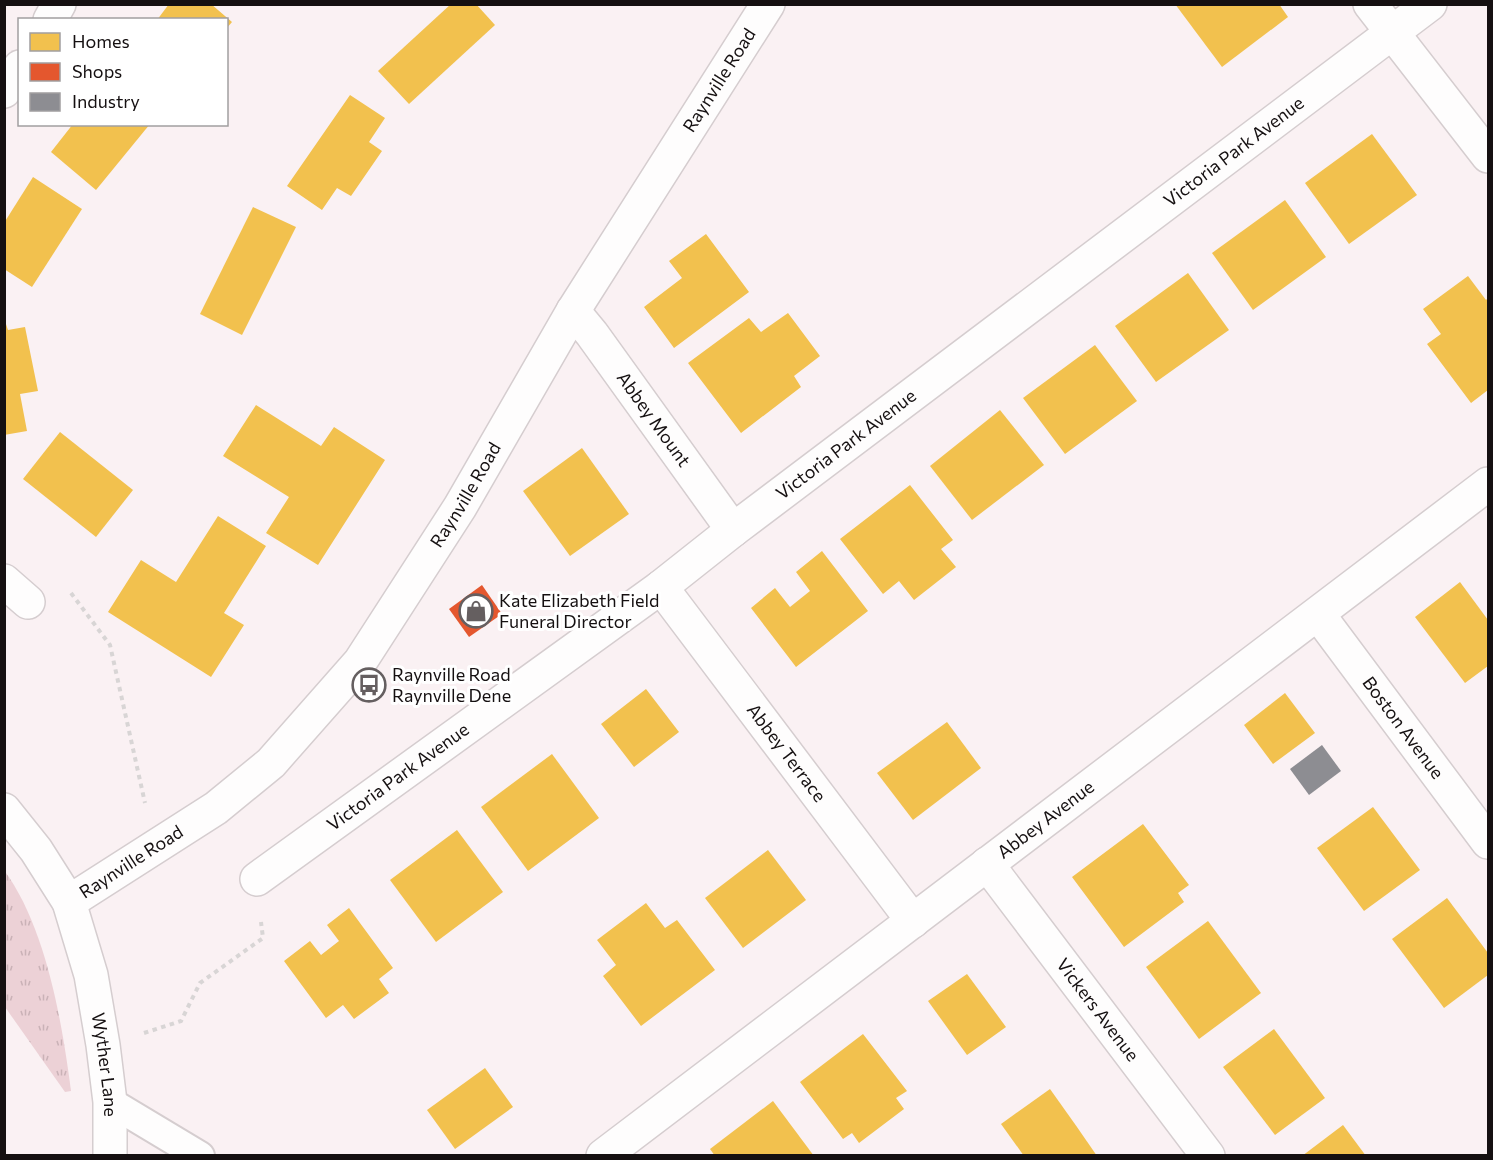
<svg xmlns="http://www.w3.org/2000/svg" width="1493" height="1160" font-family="Commissioner,sans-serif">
  <defs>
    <pattern id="grass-tufts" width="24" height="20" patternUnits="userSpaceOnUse" patternTransform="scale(1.5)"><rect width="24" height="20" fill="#ecd1d6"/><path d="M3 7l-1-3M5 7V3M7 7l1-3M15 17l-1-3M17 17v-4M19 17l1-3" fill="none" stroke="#cab2b7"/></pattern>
  </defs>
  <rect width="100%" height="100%" fill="#faf1f3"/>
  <!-- grass -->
  <path fill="url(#grass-tufts)" d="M4,870c42,57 58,152 67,221l-6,1 -60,-85z"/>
  <!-- homes -->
  <g fill="#f2c14e">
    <path d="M169,4h42l21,18 -6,7v-9h-69z"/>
    <path d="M451,4h25l19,21 -86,79 -31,-33z"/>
    <path d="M1175,4h104l9,13 -66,50z"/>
    <path d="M350,95l35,23 -16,24 13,9 -31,45 -14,-8 -15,22 -35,-24z"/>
    <path d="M73,124h77l-54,66 -45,-38z"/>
    <path d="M1372,134l45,61 -68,49 -44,-61z"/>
    <path d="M33,177l49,32 -50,78 -28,-18v-46z"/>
    <path d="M1285,200l41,57 -73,53 -41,-57z"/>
    <path d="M253,207l43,20 -54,108 -42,-21z"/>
    <path d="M706,234l43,58 -75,56 -30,-41 38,-29 -13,-17z"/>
    <path d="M1188,273l41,57 -73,52 -41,-56z"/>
    <path d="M1468,276l18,24 2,-2v92l-17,13 -44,-59 14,-10 -18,-25z"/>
    <path d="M788,313l32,43 -26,20 7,11 -60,46 -53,-70 61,-45 12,14z"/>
    <path d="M4,318l4,12 17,-3 13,64 -18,3 7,37 -23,4z"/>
    <path d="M1095,345l42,56 -72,53 -42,-56z"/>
    <path d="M256,405l65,41 13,-19 51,33 -67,105 -52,-32 23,-36 -66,-41z"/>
    <path d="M1000,410l44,55 -72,55 -42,-54z"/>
    <path d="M60,432l73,58 -37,47 -73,-58z"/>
    <path d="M582,448l47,66 -59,42 -47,-65z"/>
    <path d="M910,485l43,55 -12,9 15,18 -42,33 -15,-19 -16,13 -43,-55z"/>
    <path d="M218,516l48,30 -42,67 20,12 -33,52 -103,-65 33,-52 35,22z"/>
    <path d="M822,551l46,60 -72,56 -45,-59 24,-20 15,19 20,-16 -14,-19z"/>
    <path d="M1460,582l28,38v46l-23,17 -50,-66z"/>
    <path d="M646,689l33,43 -45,35 -33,-43z"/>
    <path d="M1285,693l30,40 -42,31 -29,-39z"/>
    <path d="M947,722l34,46 -68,52 -36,-47z"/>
    <path d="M552,754l47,64 -71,53 -47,-64z"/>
    <path d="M1373,807l47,63 -56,41 -47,-63z"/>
    <path d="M1143,824l46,61 -11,8 6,9 -60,45 -52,-70z"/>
    <path d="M457,830l46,62 -67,50 -46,-62z"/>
    <path d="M768,850l38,50 -63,48 -38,-50z"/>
    <path d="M1447,898l41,55v22l-44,33 -52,-69z"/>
    <path d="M646,903l19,25 12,-8 38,50 -74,56 -38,-50 13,-11 -19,-25z"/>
    <path d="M349,908l44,60 -14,11 10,14 -35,26 -11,-14 -17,13 -42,-57 26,-20 11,14 18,-14 -12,-16z"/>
    <path d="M1208,921l53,72 -62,46 -53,-72z"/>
    <path d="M967,974l39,53 -39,28 -39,-54z"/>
    <path d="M1274,1029l51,69 -50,37 -52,-68z"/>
    <path d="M863,1034l44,57 -11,7 8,11 -45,34 -7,-10 -9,6 -43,-57z"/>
    <path d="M485,1068l28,39 -58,42 -28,-39z"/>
    <path d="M1050,1089l27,38 20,29h-73l-23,-32z"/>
    <path d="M773,1101l41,55h-99l-5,-7z"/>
    <path d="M1343,1125l23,31h-64z"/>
  </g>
  <!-- shops -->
  <path fill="#e4572e" d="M482,585l20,29 -33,23 -20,-28z"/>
  <!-- industry -->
  <path fill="#8d8d92" d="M1322,745l19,26 -32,24 -19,-26z"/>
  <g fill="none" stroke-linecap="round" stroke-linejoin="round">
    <!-- lane casing -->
    <g stroke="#d5cdcf" stroke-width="32">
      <path id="lane" d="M110,1102l90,54"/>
    </g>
    <!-- street casing -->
    <g stroke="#d5cdcf" stroke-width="36">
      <g id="street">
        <path d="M1370,4l118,152"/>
        <path d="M50,20l9,-16"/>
        <path d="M4,91l16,-24"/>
        <path id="s1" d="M573,311l19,23 141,196"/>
        <path d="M4,581l24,21"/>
        <path id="s2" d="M661,587l252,334"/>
        <path id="s3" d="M1318,614l170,228"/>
        <path id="s4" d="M987,864l221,292"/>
        <path id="s5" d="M257,879l404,-292 72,-57 697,-526"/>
        <path id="s6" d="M603,1156l885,-672"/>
      </g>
    </g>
    <!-- secondary casing -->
    <g stroke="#d5cdcf" stroke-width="36">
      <g id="secondary">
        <path id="s7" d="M4,810l32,40 33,52 22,73 12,70 7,57v54"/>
        <path id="s8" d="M69,902l147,-94 55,-45 89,-101 100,-155 113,-196 195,-307"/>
      </g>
    </g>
    <!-- path -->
    <g stroke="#d8d5d5" stroke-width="4" stroke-dasharray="4.5 4.5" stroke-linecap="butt">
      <path d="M71,593l39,52 35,158"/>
      <path d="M144,1033l37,-12 19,-38 63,-45 -2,-16"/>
    </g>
    <!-- lane -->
    <use href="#lane" stroke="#fefdfd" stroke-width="28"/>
    <!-- street -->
    <use href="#street" stroke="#fefdfd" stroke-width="33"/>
    <!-- secondary -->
    <use href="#secondary" stroke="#fefdfd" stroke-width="33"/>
  </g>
  <!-- icons -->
  <defs>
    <g id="shop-ring" transform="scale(1.725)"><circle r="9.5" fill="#fff" stroke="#655f60" stroke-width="1.5"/><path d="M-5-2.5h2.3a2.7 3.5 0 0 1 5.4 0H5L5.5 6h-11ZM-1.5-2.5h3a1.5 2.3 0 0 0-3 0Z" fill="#655f60"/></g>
    <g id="bus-ring" transform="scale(1.725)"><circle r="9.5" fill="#fff" stroke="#655f60" stroke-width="1.5"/><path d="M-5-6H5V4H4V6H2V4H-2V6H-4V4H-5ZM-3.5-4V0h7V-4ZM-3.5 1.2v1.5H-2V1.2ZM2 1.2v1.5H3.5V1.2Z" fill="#655f60"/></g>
  </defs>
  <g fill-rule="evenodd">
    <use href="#shop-ring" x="476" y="611"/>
    <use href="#bus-ring" x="369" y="685"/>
  </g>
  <g text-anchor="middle" stroke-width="6" stroke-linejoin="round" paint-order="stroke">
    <!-- street labels -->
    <g font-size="18" fill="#151011" stroke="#fff">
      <text dy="6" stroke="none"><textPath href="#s8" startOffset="1064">Raynville Road</textPath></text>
      <text dy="6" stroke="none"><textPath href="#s5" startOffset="1218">Victoria Park Avenue</textPath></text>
      <text dy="6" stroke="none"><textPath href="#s1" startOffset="135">Abbey Mount</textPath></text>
      <text dy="6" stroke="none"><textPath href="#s5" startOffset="732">Victoria Park Avenue</textPath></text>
      <text dy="6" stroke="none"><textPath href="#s8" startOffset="578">Raynville Road</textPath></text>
      <text dy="6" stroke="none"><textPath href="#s3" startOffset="142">Boston Avenue</textPath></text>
      <text dy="6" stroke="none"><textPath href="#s2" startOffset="208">Abbey Terrace</textPath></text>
      <text dy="6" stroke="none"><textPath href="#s5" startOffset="174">Victoria Park Avenue</textPath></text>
      <text dy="6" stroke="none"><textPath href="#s6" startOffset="556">Abbey Avenue</textPath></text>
      <text dy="6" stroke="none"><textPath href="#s8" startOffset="74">Raynville Road</textPath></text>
      <text dy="6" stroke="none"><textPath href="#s4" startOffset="183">Vickers Avenue</textPath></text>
      <text dy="6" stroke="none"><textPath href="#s7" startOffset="280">Wyther Lane</textPath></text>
    </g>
    <!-- poi labels -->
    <g font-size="18" fill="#151011" stroke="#fff" text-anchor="start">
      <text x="499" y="607">Kate Elizabeth Field<tspan x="499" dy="21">Funeral Director</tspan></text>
      <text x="392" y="681">Raynville Road<tspan x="392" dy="21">Raynville Dene</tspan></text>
    </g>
  </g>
  <!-- border -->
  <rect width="1493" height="1160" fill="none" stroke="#151011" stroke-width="12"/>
  <!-- legend -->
  <rect x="18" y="18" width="210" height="108" fill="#ffffff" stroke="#a19fa0" stroke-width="1.5"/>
  <rect x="30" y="33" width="30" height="18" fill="#f2c14e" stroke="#a19fa0" stroke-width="1.5"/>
  <text x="72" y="48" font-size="18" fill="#151011">Homes</text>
  <rect x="30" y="63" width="30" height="18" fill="#e4572e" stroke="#a19fa0" stroke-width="1.5"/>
  <text x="72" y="78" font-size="18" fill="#151011">Shops</text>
  <rect x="30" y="93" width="30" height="18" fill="#8d8d92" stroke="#a19fa0" stroke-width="1.5"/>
  <text x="72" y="108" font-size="18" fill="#151011">Industry</text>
</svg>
